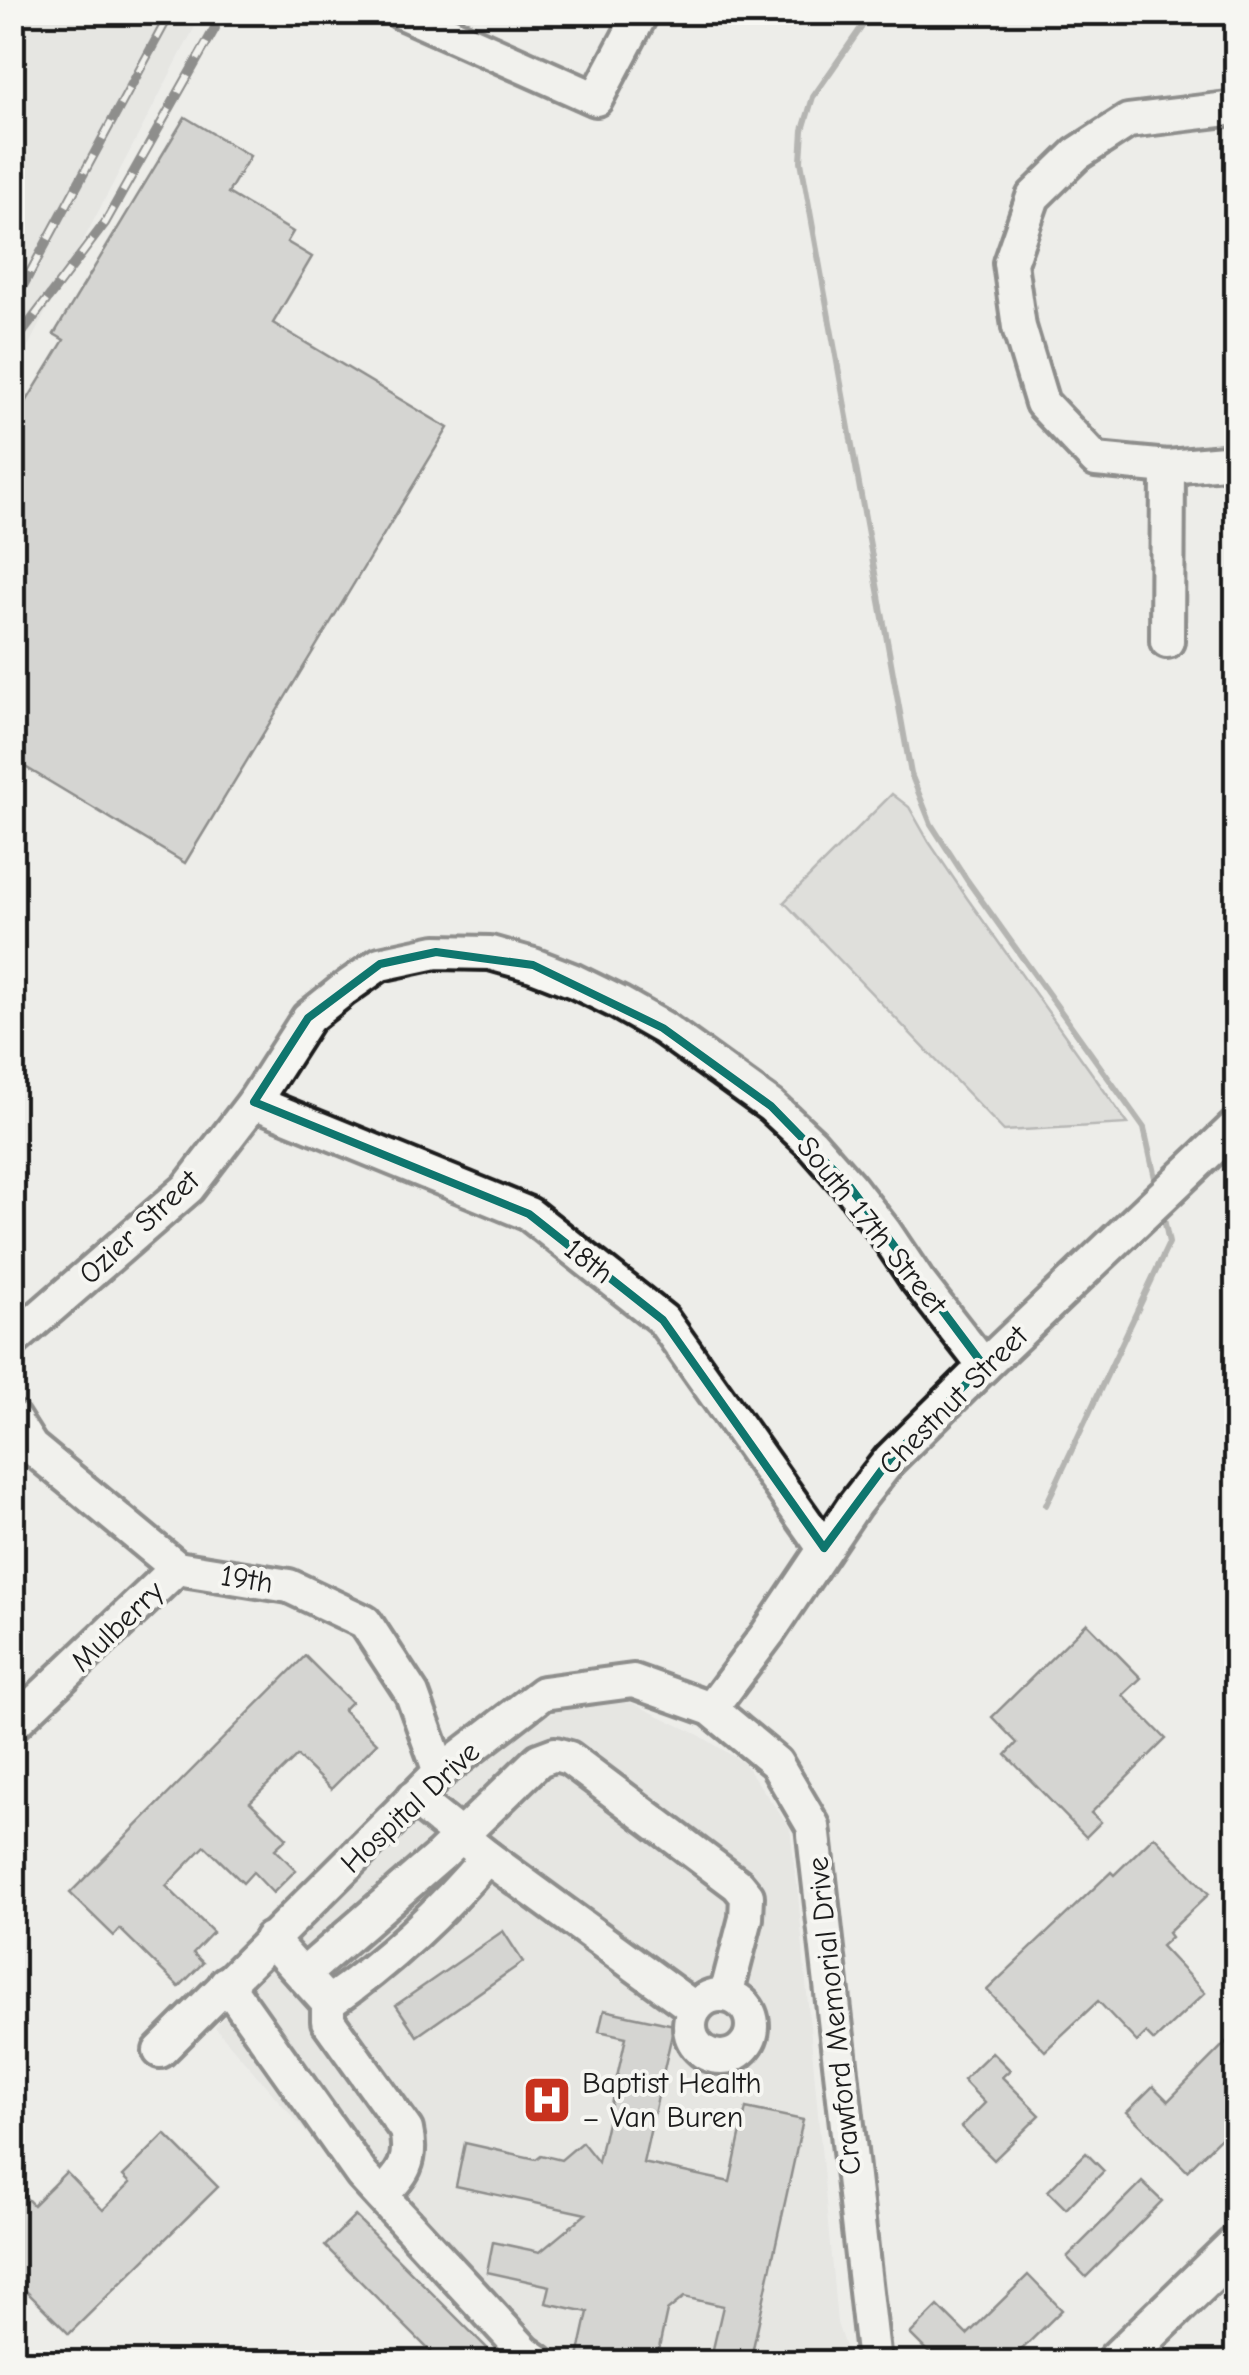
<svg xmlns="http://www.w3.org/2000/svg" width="1249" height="2375" font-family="'Comic Neue',sans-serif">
  <rect width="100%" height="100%" fill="#edede9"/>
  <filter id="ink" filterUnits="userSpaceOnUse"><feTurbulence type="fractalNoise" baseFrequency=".01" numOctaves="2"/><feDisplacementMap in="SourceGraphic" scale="20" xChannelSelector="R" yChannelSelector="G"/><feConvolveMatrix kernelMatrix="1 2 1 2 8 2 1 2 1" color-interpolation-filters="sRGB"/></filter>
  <g filter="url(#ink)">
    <!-- built -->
    <g fill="#ddddda">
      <path d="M13,12l189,1 -189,362 -1,-362z"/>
      <path d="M582,1702l50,1 67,32 45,28 46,65 8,67 39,428 13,39h-330l-178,-188 -127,-147 155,-162 153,-140z"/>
    </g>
    <!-- green -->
    <path fill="#cececb" stroke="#757574" stroke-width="2.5" d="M892,794l17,13 20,35 38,56 161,226 -124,7 -220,-229z"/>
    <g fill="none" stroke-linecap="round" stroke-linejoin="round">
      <!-- stream -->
      <g stroke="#6f6f6d" stroke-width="6">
        <path d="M872,12l-59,85 -10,33 -2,31 110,613 20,50 36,56 177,248 13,59"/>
        <path d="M1046,1505l123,-262 -7,-34"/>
      </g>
    </g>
    <!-- building -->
    <g fill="#b9b9b6" stroke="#1c1c1c" stroke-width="2.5">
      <path d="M185,117l65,39 -22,37 65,39 -6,10 25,15 -39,66 175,105 -263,435 -173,-104v-334l52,-85 -10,-6z"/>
      <path d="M1087,1623l54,55 -18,17 43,44 -75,74 10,9 -15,15 -80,-82 11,-12 -25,-26z"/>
      <path d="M305,1656l46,46 -8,8 34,33 -46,46 -34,-33 -47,46 37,36 -12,11 21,21 -23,23 -20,-21 -10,11 -38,-37 -39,40 47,46 -20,21 10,10 -24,24 -59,-58 -6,7 -44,-43z"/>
      <path d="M1154,1836l55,58 -41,39 3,4 -10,9 44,47 -51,48 -8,-8 -9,9 -39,-41 -53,50 -58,-61 124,-118 3,3z"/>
      <path d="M503,1931l20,31 -106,74 -21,-31z"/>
      <path d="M604,2010l70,15 -31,138 87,19 16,-74 57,12 -53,242h-40l13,-56 -39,-9 -17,14 -11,51h-79l11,-50 -42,-9 4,-17 -63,-14 6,-30 47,10 46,-38 -130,-28 9,-43 71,16 5,-4 20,5 21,-18 16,20 28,-125 -27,-6z"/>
      <path d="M1236,2032v93l-11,12 -2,-2 -36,36 -60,-59 26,-26 15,15z"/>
      <path d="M992,2052l18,18 -8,7 38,38 -46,45 -33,-33 24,-24 -22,-23z"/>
      <path d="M165,2134l53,53 -149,147 -57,-57v-93l21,21 33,-33 37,38 27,-27 -7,-7z"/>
      <path d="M1086,2153l18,18 -38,38 -18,-18z"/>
      <path d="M1142,2182l20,19 -76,76 -19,-20z"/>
      <path d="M355,2216l146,146h-60l-116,-116z"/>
      <path d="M1028,2275l34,35 -53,52h-71l-28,-28 28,-28 29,29z"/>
    </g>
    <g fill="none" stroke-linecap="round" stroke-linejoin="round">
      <!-- minor casing -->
      <g stroke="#1c1c1c" stroke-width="40">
        <g id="minor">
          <path d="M401,12l195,87 46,-87"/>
          <path d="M1236,108l-108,13 -51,33 -44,43 -23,66 9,64 23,76 54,57 72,7 68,-6"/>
          <path d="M1167,641l1,-174"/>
          <path d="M254,1102l275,112 134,106 161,228"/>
          <path d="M12,1341l176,-153 66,-86 54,-84 35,-28 37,-26 56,-12 54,1 43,12 41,16 45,22 44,25 108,78 41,38 38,43 34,44 33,49 67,86"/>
          <path d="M12,1417l19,30 146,121 112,18 76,36 47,72 28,78"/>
          <path d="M711,1709l57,-76 86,-128 36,-46 94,-93 252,-240"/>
          <path d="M12,1725l165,-157"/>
          <path d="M413,1798l74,59 208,152"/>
          <path d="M270,1939l58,64v18l78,109c7,31 -3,45 -25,65"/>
          <path d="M303,1975l138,-120 98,-95 16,-6 14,4 169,127 9,11 -1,22 -20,77"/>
          <path d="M226,1983l136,192 163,177 14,10"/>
          <circle cx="721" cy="2026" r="31"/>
          <path d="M328,2003c57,-39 115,-93 159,-146"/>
          <path d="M160,2051l280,-279 103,-79 90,-12 78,28 65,54 37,63 61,536"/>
        </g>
      </g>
      <!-- major casing -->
      <g stroke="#1c1c1c" stroke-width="48">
        <path id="major" d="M1117,2362l119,-115"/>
      </g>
      <!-- minor -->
      <use href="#minor" stroke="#f6f6f2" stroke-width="32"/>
      <!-- major -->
      <use href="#major" stroke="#f6f6f2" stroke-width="40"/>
      <!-- rail casing -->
      <g stroke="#1c1c1c" stroke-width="10">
        <g id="rail">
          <path d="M12,306l159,-294"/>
          <path d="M12,346l93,-123 110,-195"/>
        </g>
      </g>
      <!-- rail -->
      <use href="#rail" stroke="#f6f6f2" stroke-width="6" stroke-dasharray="19" stroke-linecap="butt"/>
    </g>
  </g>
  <!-- marked area -->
  <path d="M0 0H1249V2375H0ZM436,952l97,13 130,63 108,78 79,81 134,179 -94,93 -66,89 -161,-228 -134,-106 -275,-112 54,-84 72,-54z" fill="#edede9" fill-opacity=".55" fill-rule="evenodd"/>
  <path fill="none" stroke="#0f766e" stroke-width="8" stroke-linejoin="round" d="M436,952l97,13 130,63 108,78 79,81 134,179 -94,93 -66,89 -161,-228 -134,-106 -275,-112 54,-84 72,-54z"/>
  <!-- icons -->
  <defs>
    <g id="hospital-square" transform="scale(2.5)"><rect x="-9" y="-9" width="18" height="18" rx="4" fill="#c8321e" stroke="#f6f6f2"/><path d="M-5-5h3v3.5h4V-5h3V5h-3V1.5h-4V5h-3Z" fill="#fff"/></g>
  </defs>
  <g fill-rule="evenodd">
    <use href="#hospital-square" x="547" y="2100"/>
  </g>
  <g text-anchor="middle" stroke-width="8" stroke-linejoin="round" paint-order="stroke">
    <!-- street labels -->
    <g font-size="30" fill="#1c1c1c" stroke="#f6f6f2">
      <text transform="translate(872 1225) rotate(51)" y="10">South 17th Street</text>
      <text transform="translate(139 1227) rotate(-43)" y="10">Ozier Street</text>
      <text transform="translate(589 1261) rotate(38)" y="10">18th</text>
      <text transform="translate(953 1400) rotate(-45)" y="10">Chestnut Street</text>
      <text transform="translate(247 1579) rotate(9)" y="10">19th</text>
      <text transform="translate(117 1626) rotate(-44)" y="10">Mulberry</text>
      <text transform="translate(410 1807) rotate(-43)" y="10">Hospital Drive</text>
      <text transform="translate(834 2016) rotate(-96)" y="10">Crawford Memorial Drive</text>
    </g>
    <!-- poi labels -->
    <g font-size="30" fill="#1c1c1c" stroke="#f6f6f2" text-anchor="start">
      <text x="582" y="2093">Baptist Health<tspan x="582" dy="34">– Van Buren</tspan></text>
    </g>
  </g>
  <!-- margin -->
  <rect width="1249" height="2375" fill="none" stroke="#f6f6f2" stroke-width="50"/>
  <rect x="25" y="25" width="1199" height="2325" fill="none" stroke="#1c1c1c" stroke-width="4" filter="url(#ink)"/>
</svg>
